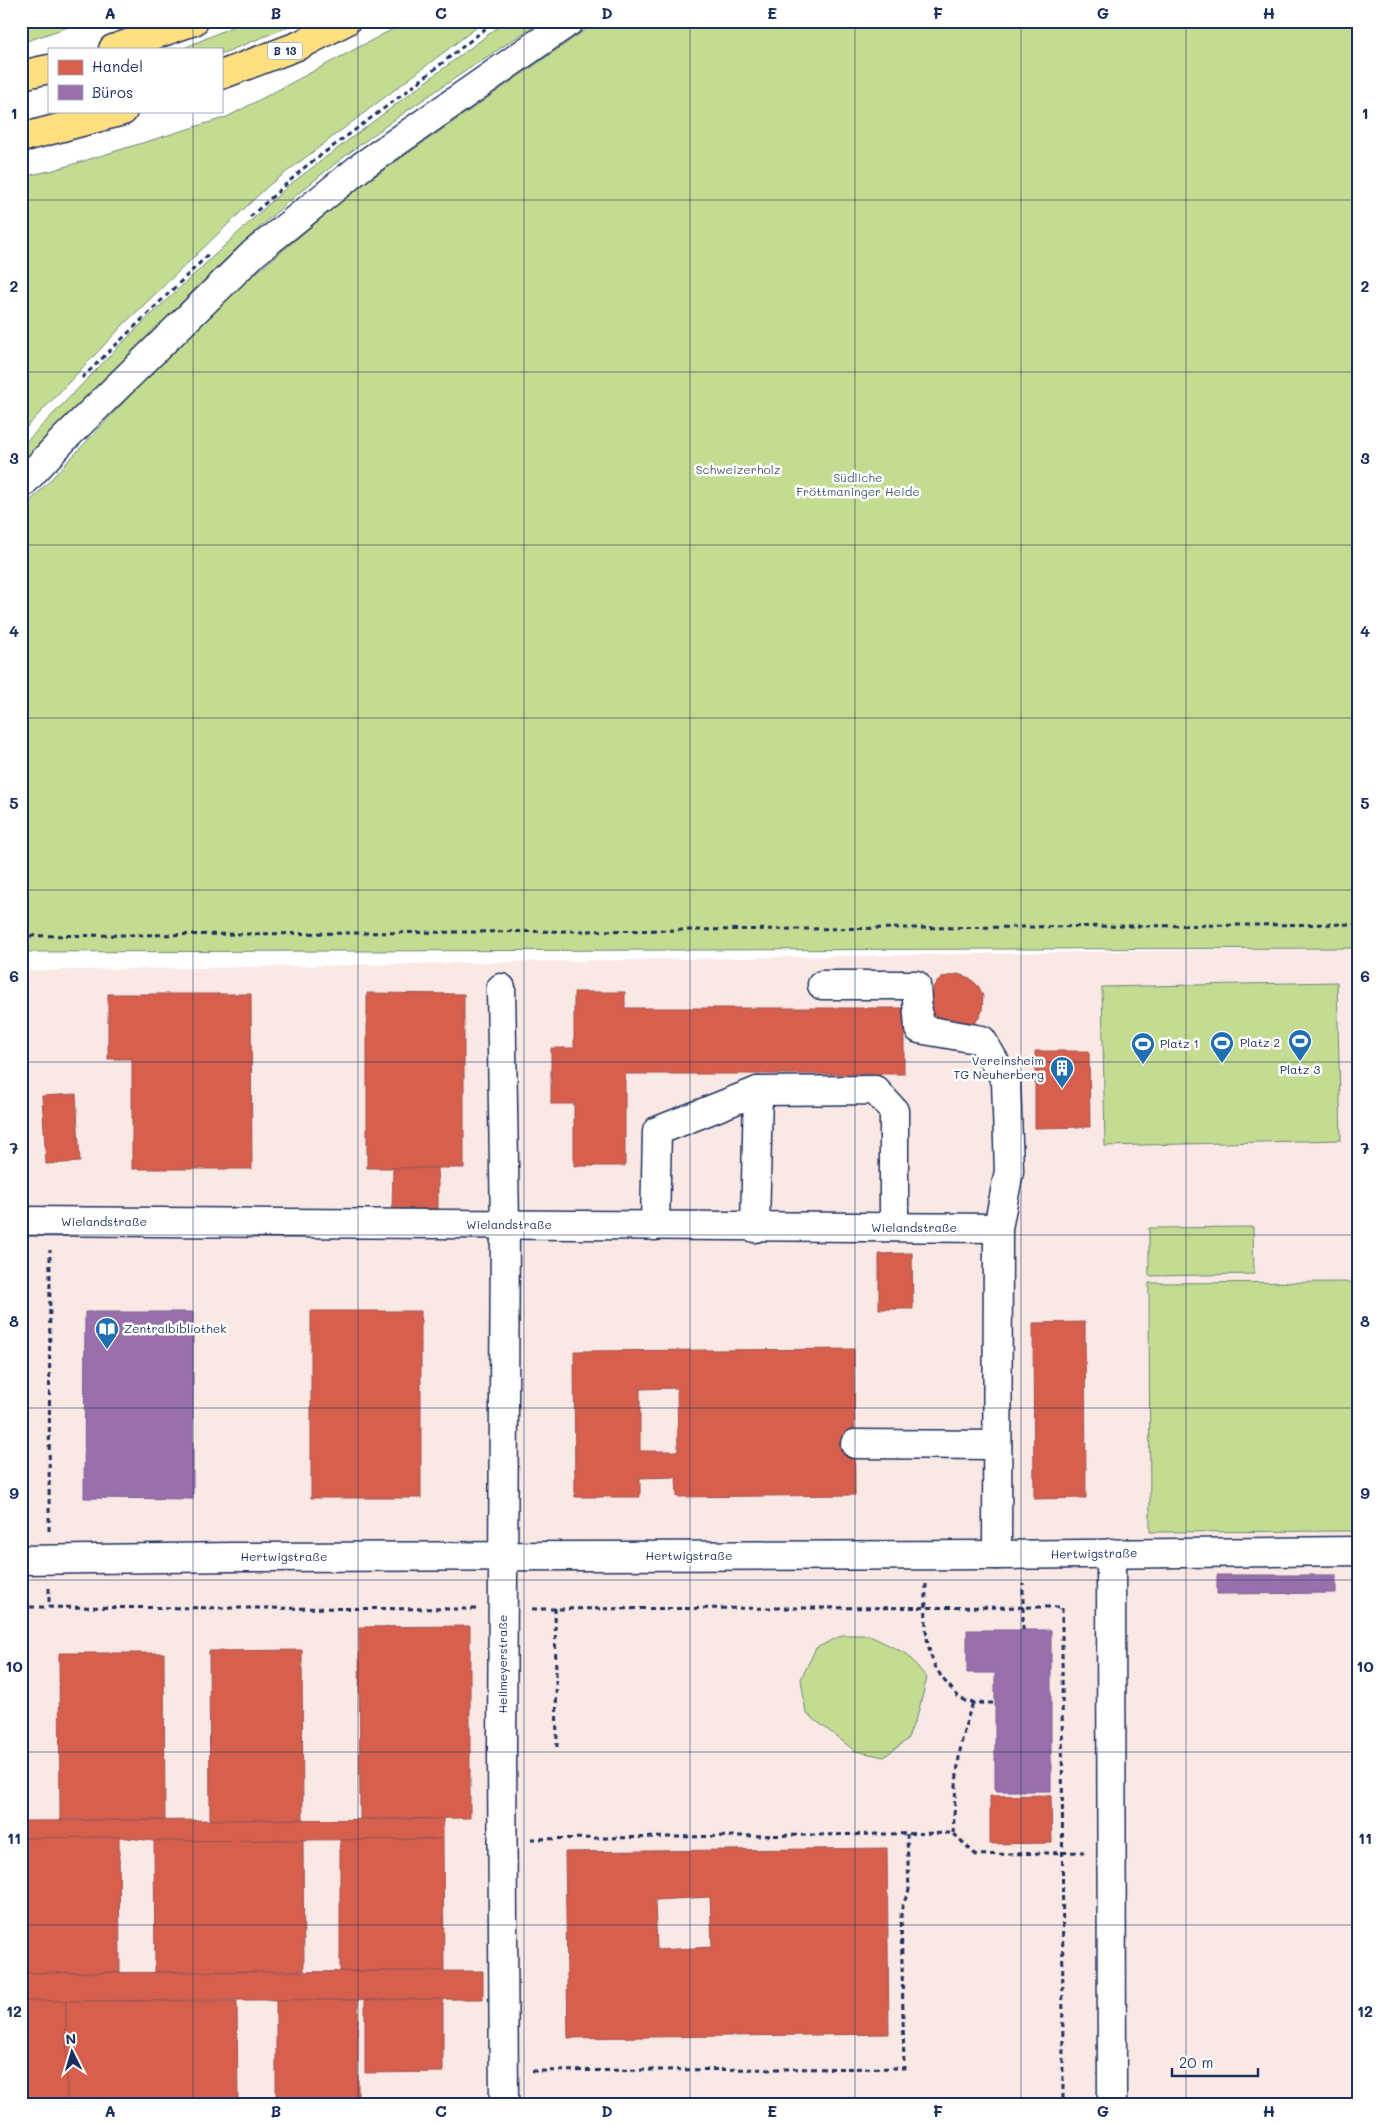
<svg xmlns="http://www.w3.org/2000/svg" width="1379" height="2125" font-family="Mali,sans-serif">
  <rect width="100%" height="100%" fill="#fff"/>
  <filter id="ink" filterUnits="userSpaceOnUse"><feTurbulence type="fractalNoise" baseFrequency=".02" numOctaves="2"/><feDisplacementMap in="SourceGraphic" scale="10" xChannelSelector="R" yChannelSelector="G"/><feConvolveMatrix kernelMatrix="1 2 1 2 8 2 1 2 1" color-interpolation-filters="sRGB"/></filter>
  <g filter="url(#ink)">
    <!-- built -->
    <path fill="#f9e8e4" d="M1358,947v1157h-1337v-1133z"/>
    <!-- green -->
    <g fill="#c3dc92" stroke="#6f8678">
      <path d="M21,21h65l-65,22z"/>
      <path d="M245,21h58l-82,33v-5h-39z"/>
      <path d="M408,21h77l-217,165 -143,137 -104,110v-256l33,-7 173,-53z"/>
      <path d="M506,21h36c-94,61 -188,122 -272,197 -87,78 -167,168 -249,253v-24l116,-119 151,-142z"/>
      <path d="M598,21h760v927l-1337,4v-441l184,-195 146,-123z"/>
      <path d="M1337,982l4,158 -236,6 -3,-159z"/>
      <path d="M1253,1227l1,47 -105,2v-48z"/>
      <path d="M1358,1282v249l-208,1 -1,-249z"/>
      <path d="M843,1635h25l39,19 20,24 -9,35 -11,27 -23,17 -29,-6 -49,-38 -5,-34 15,-31z"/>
    </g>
    <!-- shops -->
    <g fill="#d6604d" stroke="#9e5152" fill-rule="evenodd">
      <path d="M958,974l12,4 9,9 4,9 -1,15 -3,7 -8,8 -37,-6 -6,-11v-13l7,-12 8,-7z"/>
      <path d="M574,992h51v16h279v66h-279v92h-51v-62h-23v-56h23z"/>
      <path d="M367,993l97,1v174h-97z"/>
      <path d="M108,994h143l1,175h-120v-110h-24z"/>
      <path d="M1035,1051h54l1,76 -55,1z"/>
      <path d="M76,1094l4,68 -34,2 -4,-68z"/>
      <path d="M393,1168h45v42h-46z"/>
      <path d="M912,1253l1,56h-34v-55z"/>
      <rect x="311" y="1311" width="110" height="187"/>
      <path d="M1085,1322l1,176 -52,1 -1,-176z"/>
      <path d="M854,1349l1,146 -178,2 -1,-20 -36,1v19h-65l-1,-146zM677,1388l1,63h-38v-62z"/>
      <path d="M470,1626v192l-110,1 -1,-192z"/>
      <path d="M302,1650l1,169 -93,1 -1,-169z"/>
      <path d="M59,1653h105l1,167h-105z"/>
      <path d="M1051,1795l1,48 -62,1v-48z"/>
      <path d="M443,1819v20l-289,2 -35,-4 -98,1v-17z"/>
      <path d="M119,1837l1,135 -99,1v-135z"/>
      <path d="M443,1839l1,132h-104v-131z"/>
      <path d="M303,1840l1,131 -149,1 -1,-131z"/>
      <path d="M887,1848l2,186 -321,4 -3,-186zM710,1897l2,50 -55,3 -2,-50z"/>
      <path d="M483,1971v28l-462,2v-28z"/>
      <path d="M443,1999v73l-78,1v-73z"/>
      <rect x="276" y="2000" width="82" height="104"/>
      <path d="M21,2001h45l1,103h-46z"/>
      <path d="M66,2001h171l1,103h-171z"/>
      <path d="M854,2098l5,6h-237l3,-2z"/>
    </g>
    <!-- offices -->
    <g fill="#9970ab" stroke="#735c94">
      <path d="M85,1312h108v187l-109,-1z"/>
      <path d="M1217,1575h119v18l-119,1z"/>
      <path d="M967,1630h84v161h-56v-118h-28z"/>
    </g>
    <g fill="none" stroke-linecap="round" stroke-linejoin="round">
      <!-- minor casing -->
      <g stroke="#1b2f5e" stroke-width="31">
        <g id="minor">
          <path d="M21,485l43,-46 190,-186 108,-87 208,-145"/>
          <path d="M822,985h94l3,44 63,11 24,41 3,90 -11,57 -1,327"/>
          <path d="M501,988l4,237 -3,524 2,355"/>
          <path d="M758,1091l117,-1 19,21v116"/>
          <path d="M21,1221l977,7"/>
          <path d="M655,1226l2,-95 101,-40 -3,137"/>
          <path d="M855,1444l142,1"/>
          <path d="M1111,1553l1,551"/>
          <path d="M21,1560l212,-3 764,-2 361,-4"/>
        </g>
      </g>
      <!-- major casing -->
      <g stroke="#1b2f5e" stroke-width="31">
        <g id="major">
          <path d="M113,49l81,-28"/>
          <path d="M21,75l28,-6"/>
          <path d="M221,75l79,-30 46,-24"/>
          <path d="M21,138l102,-27"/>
        </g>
      </g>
      <!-- path -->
      <g stroke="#1b2f5e" stroke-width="3" stroke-dasharray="5 4" stroke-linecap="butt">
        <path d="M250,217l55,-50 101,-75 89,-71"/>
        <path d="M82,378l128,-125"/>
        <path d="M21,936l1337,-12"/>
        <path d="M49,1531l1,-281"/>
        <path d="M926,1584c0,39 -5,74 25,104 4,5 8,10 14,13 10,3 20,2 30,2"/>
        <path d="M49,1588v19"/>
        <path d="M21,1607l455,2"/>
        <path d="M555,1608l2,139"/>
        <path d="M532,1609l530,-2 1,497"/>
        <path d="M1023,1630v-47"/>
        <path d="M953,1833c3,-44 3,-88 20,-130"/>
        <path d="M531,1839l422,-6 23,22 108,-3"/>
        <path d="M532,2071l372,-3 -3,-158 8,-20 -2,-56"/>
      </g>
      <!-- minor -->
      <use href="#minor" stroke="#fff" stroke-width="28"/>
      <!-- major -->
      <use href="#major" stroke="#ffdf80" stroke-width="28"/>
    </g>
  </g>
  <!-- grid -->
  <path fill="none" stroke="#1b2f5e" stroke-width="1" stroke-opacity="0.55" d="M193,21v28M358,21v2083M524,21v2083M690,21v2083M855,21v2083M1021,21v2083M1186,21v2083M193,111v1993M21,200h1337M21,372h1337M21,545h1337M21,718h1337M21,890h1337M21,1062h1337M21,1235h1337M21,1408h1337M21,1580h1337M21,1752h1337M21,1925h1337"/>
  <!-- icons -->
  <defs>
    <g id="stadium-pin" transform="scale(1.25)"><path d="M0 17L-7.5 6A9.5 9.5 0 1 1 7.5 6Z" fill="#1f6fb2" stroke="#fff"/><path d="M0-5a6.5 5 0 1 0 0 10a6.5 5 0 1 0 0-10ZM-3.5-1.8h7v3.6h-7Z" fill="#fff"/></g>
    <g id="building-pin" transform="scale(1.25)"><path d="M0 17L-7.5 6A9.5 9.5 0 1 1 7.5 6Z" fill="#1f6fb2" stroke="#fff"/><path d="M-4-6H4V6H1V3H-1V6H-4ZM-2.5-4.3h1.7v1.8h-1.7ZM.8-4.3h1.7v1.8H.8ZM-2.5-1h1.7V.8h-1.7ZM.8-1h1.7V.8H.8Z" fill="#fff"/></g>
    <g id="library-pin" transform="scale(1.25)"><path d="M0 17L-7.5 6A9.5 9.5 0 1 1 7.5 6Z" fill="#1f6fb2" stroke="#fff"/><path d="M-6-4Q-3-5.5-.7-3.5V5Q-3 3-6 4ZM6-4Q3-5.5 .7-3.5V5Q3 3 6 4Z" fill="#fff"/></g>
  </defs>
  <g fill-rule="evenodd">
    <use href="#stadium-pin" x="1300" y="1041"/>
    <use href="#stadium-pin" x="1222" y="1043"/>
    <use href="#stadium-pin" x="1143" y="1044"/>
    <use href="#building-pin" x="1062" y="1068"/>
    <use href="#library-pin" x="107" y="1329"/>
  </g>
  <g text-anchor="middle" stroke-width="5" stroke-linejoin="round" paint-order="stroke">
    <!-- shield labels -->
    <rect fill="#fff" stroke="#5f6d8e" stroke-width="1" x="267.5" y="42.5" width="35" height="17" rx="4"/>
    <g font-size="11" font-weight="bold" fill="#1b2f5e">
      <text x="285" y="55">B 13</text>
    </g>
    <!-- park labels -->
    <g font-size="12" fill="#455a6b" stroke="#fff">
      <text x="738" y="474">Schweizerholz</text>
      <text x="858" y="482">Südliche<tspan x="858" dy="14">Fröttmaninger Heide</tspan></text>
    </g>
    <!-- poi labels -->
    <g font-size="12" fill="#1b2f5e" stroke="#fff" text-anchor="start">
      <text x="1240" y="1047">Platz 2</text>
      <text x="1160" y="1048">Platz 1</text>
      <text x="1044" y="1065" text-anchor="end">Vereinsheim<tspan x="1044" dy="14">TG Neuherberg</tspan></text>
      <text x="1300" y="1074" text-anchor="middle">Platz 3</text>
      <text x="124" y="1333">Zentralbibliothek</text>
    </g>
    <!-- street labels -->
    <g font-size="12" fill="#1b2f5e" stroke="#fff">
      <text x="104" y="1226">Wielandstraße</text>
      <text x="509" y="1229">Wielandstraße</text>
      <text x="914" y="1232">Wielandstraße</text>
      <text transform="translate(1094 1554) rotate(-1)" y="4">Hertwigstraße</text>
      <text x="689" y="1560">Hertwigstraße</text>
      <text x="284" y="1561">Hertwigstraße</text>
      <text transform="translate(503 1664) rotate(-90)" y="4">Heilmeyerstraße</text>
    </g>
  </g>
  <!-- margin -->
  <rect width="1379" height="2125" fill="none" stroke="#fff" stroke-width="55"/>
  <!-- legend -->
  <rect x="48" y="48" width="175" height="65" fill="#ffffff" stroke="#a4acbf"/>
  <rect x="58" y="60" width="25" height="15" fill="#d6604d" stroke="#a4acbf"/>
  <text x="92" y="72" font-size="15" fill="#1b2f5e">Handel</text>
  <rect x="58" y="85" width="25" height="15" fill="#9970ab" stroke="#a4acbf"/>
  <text x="92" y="98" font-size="15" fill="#1b2f5e">Büros</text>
  <!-- north arrow -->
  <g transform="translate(72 2052) rotate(355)" stroke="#ffffff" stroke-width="4" paint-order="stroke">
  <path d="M0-4L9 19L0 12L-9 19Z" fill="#1b2f5e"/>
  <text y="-8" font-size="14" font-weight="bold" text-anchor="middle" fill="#1b2f5e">N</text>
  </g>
  <!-- scale -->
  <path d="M1172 2068v8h86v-8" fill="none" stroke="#1b2f5e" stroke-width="2.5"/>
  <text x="1179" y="2068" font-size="15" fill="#1b2f5e" stroke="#ffffff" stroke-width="4" paint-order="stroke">20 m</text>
  <rect x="28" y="28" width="1324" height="2070" fill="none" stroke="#1b2f5e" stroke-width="2"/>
  <g font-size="16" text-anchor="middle" font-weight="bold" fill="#1b2f5e">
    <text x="110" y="19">A</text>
    <text x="276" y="19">B</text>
    <text x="441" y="19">C</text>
    <text x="607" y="19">D</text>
    <text x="772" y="19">E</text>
    <text x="938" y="19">F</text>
    <text x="1103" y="19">G</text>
    <text x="1269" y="19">H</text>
    <text x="14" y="119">1</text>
    <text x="1365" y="119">1</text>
    <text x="14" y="292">2</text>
    <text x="1365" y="292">2</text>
    <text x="14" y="464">3</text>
    <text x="1365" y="464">3</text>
    <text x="14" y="637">4</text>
    <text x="1365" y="637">4</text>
    <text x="14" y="809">5</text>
    <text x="1365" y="809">5</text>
    <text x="14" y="982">6</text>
    <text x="1365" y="982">6</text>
    <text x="14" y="1154">7</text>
    <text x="1365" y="1154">7</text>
    <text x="14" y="1327">8</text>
    <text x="1365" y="1327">8</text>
    <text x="14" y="1499">9</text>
    <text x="1365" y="1499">9</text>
    <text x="14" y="1672">10</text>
    <text x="1365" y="1672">10</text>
    <text x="14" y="1844">11</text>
    <text x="1365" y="1844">11</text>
    <text x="14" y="2017">12</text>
    <text x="1365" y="2017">12</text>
    <text x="110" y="2117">A</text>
    <text x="276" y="2117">B</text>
    <text x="441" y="2117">C</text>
    <text x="607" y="2117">D</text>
    <text x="772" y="2117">E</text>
    <text x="938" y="2117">F</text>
    <text x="1103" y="2117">G</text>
    <text x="1269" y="2117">H</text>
  </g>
</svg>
